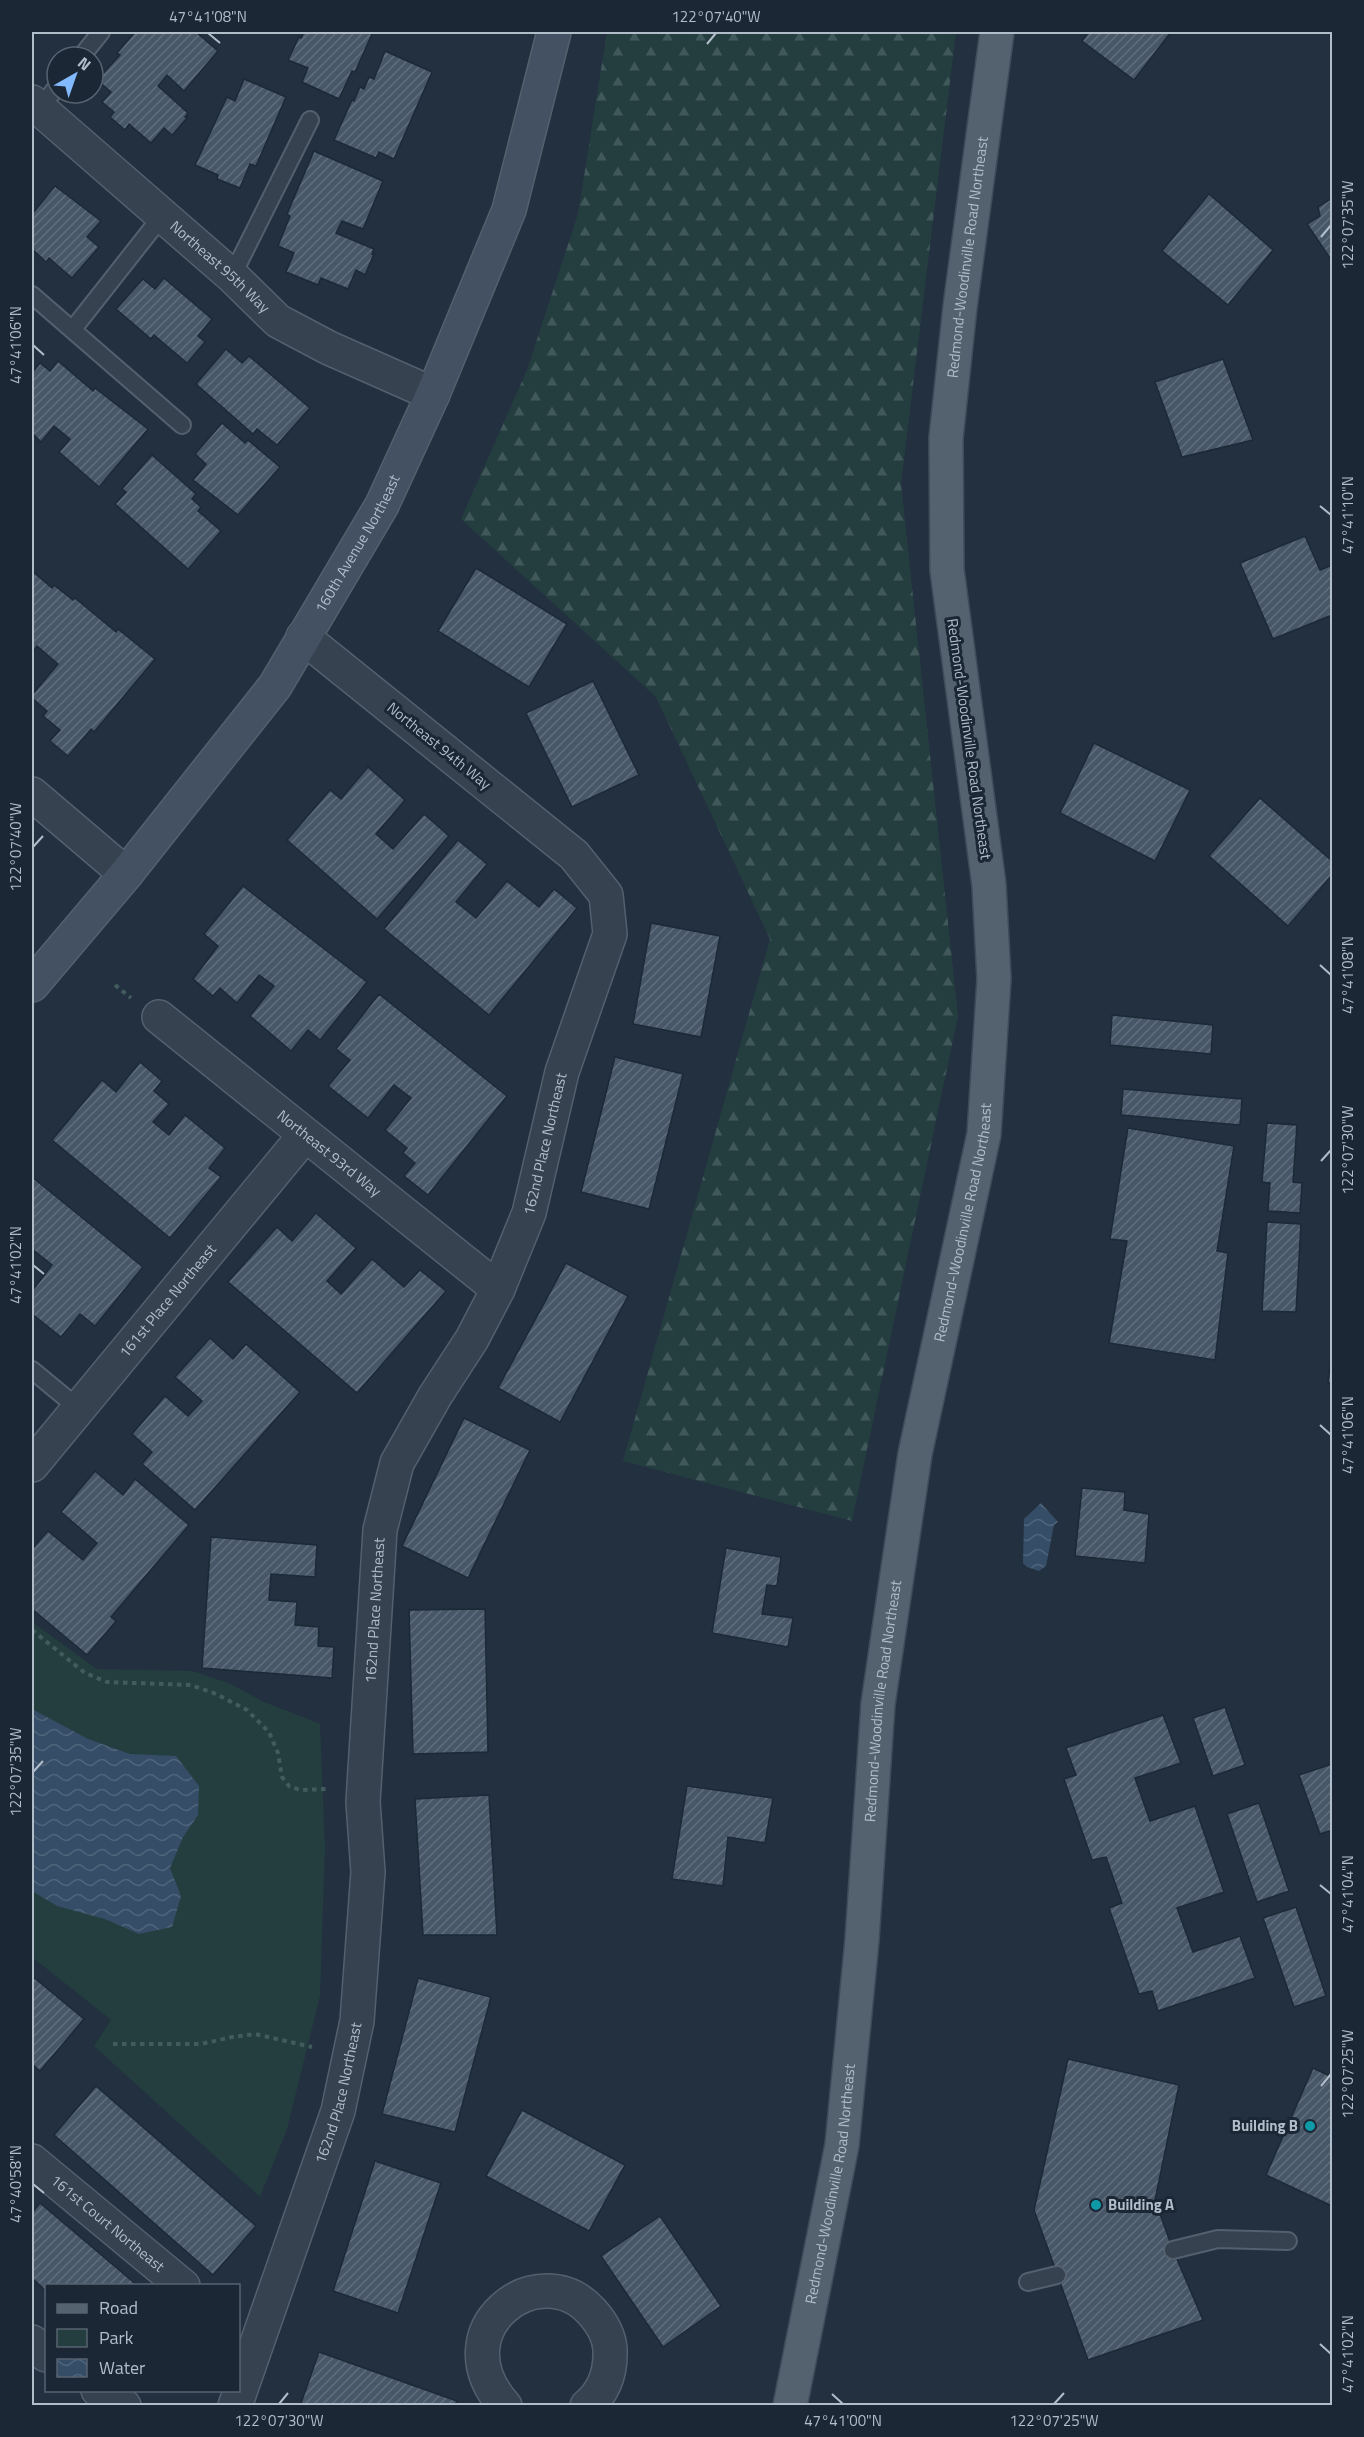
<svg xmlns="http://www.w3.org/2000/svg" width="1364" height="2437" font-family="'Titillium Web',sans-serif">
  <defs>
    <pattern id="forest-firs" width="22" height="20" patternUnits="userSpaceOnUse" patternTransform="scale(1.5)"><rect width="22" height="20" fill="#243e40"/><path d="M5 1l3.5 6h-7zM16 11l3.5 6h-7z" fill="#41585a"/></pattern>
    <pattern id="water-waves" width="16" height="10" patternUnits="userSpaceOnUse" patternTransform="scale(1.5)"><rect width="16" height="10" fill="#354d67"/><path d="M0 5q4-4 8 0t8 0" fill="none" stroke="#50657b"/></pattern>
    <pattern id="building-hatch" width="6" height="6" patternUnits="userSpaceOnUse" patternTransform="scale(1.5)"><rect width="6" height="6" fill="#485768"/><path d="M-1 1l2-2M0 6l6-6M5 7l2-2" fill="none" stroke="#606d7c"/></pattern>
  </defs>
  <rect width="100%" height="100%" fill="#22303f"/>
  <!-- forest -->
  <path fill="url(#forest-firs)" d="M607,32h349l-55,452 57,532 -106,505 -229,-60 147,-522 -114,-242 -195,-178 66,-149 51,-156z"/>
  <!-- park -->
  <path fill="#243e40" d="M32,1622l65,47 95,2 39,13 31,17 58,23 5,124 -5,148 -33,133 -27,68 -166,-151 17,-26 -79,-63z"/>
  <!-- water -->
  <g fill="url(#water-waves)">
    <path d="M1041,1503l17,19 -4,3 -8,41 -7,5 -12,-4 -4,-4 1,-44z"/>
    <path d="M32,1709l56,30 42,15 46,2 23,30 -1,29 -15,22 -13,31 11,28 -9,31 -33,7 -34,-15 -48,-13 -25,-15z"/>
  </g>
  <!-- building -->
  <g fill="url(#building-hatch)" stroke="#1d2936" stroke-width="1.5">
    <path d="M135,32h61l22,19 -34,40 -17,-16 -9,11 30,27 -3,4 2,1 -15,17 -8,-7 -13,15 -22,-19 -4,6 -15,-13 4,-5 -12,-10 9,-10 -14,-12 23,-25 -3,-2z"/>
    <path d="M304,32h63l5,2 -17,38 -3,-1 -13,28 -37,-17 6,-14 -20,-8 11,-23 2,1z"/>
    <path d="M1089,32h82l-37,48 -52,-39z"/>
    <path d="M385,51l47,21 -38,87 -15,-7 -3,6 -42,-18 18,-40 2,1 6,-14 4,2 5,-12 5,2z"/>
    <path d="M244,79l42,18 -30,69 -6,-2 -10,24 -23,-9 1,-4 -23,-10 32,-68 8,4z"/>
    <path d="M314,151l69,30 -20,48 -21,-8 -6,12 38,16 -2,5h2l-9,21 -9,-5 -8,19 -27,-11 -3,7 -32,-13 8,-19 -16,-7 12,-30 -3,-2z"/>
    <path d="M55,186l46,35 -14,16 12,10 -27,31 -23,-20 -3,4 -14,-13v-35z"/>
    <path d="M1209,194l64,56 -45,55 -66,-54z"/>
    <path d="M1332,198v63l-25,-37 13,-8 -2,-9z"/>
    <path d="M164,278l48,41 -14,17 7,6 -18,21 -33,-28 -3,4 -35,-30 27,-30 12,10z"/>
    <path d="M226,349l16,14 7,-7 61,52 -33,37 -20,-16 -4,5 -57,-50z"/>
    <path d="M1223,359l30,81 -71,17 -27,-75z"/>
    <path d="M58,361l35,30 2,-3 53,41 -49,58 -40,-35 11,-13 -16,-13 -13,16 -9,-9v-60l8,-10 10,8z"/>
    <path d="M222,423l23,20 3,-3 32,27 -42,48 -45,-35 13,-16 -11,-10z"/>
    <path d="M152,455l44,39 -4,5 9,8 -3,4 23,20 -33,38 -73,-65 11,-12 -4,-3z"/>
    <path d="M1305,536l15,34 12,-5v50l-59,24 -33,-76z"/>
    <path d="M476,568l91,56 -38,63 -91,-56z"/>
    <path d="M32,571l20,17 2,-3 19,15 2,-2 41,34 2,-3 37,30 -61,73 -3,-3 -23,27 -18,-15 10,-11 -17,-14 4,-5 -15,-13v-3l26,-31 -21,-18 -5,7z"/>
    <path d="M593,681l46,94 -67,32 -46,-94z"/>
    <path d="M1094,743l96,47 -35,71 -95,-48z"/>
    <path d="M368,767l37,33 -29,34 17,15 31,-35 25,22 -72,83 -90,-79 43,-50 11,9z"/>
    <path d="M1260,798l72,63v14l-44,51 -79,-70z"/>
    <path d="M458,840l29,24 -31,38 20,16 31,-37 32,26 15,-18 23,19 -88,107 -105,-86z"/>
    <path d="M243,886l124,96 -47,58 -12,-10 -17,21 -41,-35 24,-30 -15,-11 -22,28 -17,-15 -7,8 -20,-17 25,-33 -14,-12z"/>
    <path d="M651,923l69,13 -19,101 -68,-13z"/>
    <path d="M379,994l128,102 -79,99 -24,-19 11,-13 -12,-10 4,-5 -22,-18 26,-32 -17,-13 -26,33 -40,-32 22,-26 -14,-11z"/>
    <path d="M1112,1015l101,10 -2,29 -101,-9z"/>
    <path d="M615,1057l68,17 -34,135 -68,-17z"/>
    <path d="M140,1062l22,19 -8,10 15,13 -16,18 16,13 16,-20 40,33 -16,20 12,9 -51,61 -118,-98 50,-60 14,12z"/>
    <path d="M1123,1089l119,10 -2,26 -119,-10z"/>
    <path d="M1267,1123l30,2 -4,57 9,1 -2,30 -32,-2 2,-28 -8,-1z"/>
    <path d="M1128,1128l106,18 -17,105 11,2 -13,107 -106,-17 18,-102 -17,-2z"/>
    <path d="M32,1177l111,90 -48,59 -15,-12 -19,23 -29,-23v-23l20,-26 -20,-16z"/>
    <path d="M316,1213l40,35 -29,33 14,13 31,-35 32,28 16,-17 26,21 -89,102 -129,-111 49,-55 15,14z"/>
    <path d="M1267,1222l34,2 -5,88 -34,-1z"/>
    <path d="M566,1263l62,33 -68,126 -62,-34z"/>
    <path d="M210,1338l23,21 13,-15 54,48 -105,118 -53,-46 10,-12 -20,-18 33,-38 23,20 14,-15 -27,-24z"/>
    <path d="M1332,1349v34h-4z"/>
    <path d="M464,1418l66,32 -62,128 -66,-32z"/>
    <path d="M95,1471l28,24 12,-16 54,46 -78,92 5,4 -29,34 -55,-46v-35l1,-2 -1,-2v-21l16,-18 35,29 14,-17 -36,-31z"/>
    <path d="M1082,1488l43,4 -1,18 25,4 -4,49 -70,-7z"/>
    <path d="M211,1537l106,8 -2,32 -44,-3 -2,26 28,2 -2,23 24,2 -1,19 16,1 -2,31 -130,-10z"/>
    <path d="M726,1548l55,9 -4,29 -10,-1 -5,29 31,4 -5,29 -76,-14z"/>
    <path d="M485,1609l3,143 -75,2 -4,-144z"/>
    <path d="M1225,1707l20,58 -32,11 -20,-58z"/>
    <path d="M1163,1715l18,48 -46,15 15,43 45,-15 29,86 -47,16 16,44 47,-16 15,42 -97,33 -6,-20 -13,3 -30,-86 13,-5 -16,-46 -14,3 -28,-81 12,-4 -10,-27z"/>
    <path d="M1332,1764v66l-12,4 -21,-59z"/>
    <path d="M687,1786l86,12 -8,45 -37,-6 -5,49 -51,-7z"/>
    <path d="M489,1795l8,140h-74l-8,-136z"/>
    <path d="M1259,1803l30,88 -32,11 -30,-88z"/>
    <path d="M1296,1907l30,89 -32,11 -31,-89z"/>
    <path d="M32,1976l52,43 -44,52 -8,-7z"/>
    <path d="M418,1978l73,19 -36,135 -73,-18z"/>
    <path d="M1068,2059l111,26 -24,115 18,50 30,70 -115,40 -54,-150z"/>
    <path d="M1313,2068l19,9v129l-66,-31z"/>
    <path d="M96,2086l160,140 -43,49 -159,-140z"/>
    <path d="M522,2110l103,55 -36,66 -103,-55z"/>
    <path d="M375,2161l66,22 -43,130 -65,-22z"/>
    <path d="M40,2203l98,83h-92v5l-14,-13v-65z"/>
    <path d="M660,2216l61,90 -58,41 -62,-91z"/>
    <path d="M319,2352l138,49 -2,5h-155z"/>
  </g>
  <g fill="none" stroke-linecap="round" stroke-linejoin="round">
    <!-- lane casing -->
    <g stroke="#54606d" stroke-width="20">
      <g id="lane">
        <path d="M81,57l20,-25"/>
        <path d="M39,109l18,-22"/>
        <path d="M232,276l78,-156"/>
        <path d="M32,295l150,130"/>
        <path d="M73,329l89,-113"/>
        <path d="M32,1370l46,38"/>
        <path d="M1173,2250l45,-11 70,2"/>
        <path d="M1028,2282l29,-7"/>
      </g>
    </g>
    <!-- street casing -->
    <g stroke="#54606d" stroke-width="36">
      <g id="street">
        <path id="s1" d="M32,102l200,174 46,45 51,27 104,46"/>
        <path d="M32,794l94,80"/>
        <path id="s2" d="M159,1017l339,272"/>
        <path id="s3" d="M32,1465l273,-330"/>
        <path id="s4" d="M32,2161l151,125"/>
        <path d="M32,2342l14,13"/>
        <path d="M98,2390l26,16"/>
        <path id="s5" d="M235,2406l103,-295 19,-90 11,-149 -5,-70 17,-272 17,-67 38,-67 37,-57 26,-50 31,-76 33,-141 48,-138 -4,-39 -32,-40 -271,-218"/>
        <path d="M505,2406c-68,-76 34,-153 87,-94 9,10 17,23 18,37 1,22 -5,42 -23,57"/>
      </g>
    </g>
    <!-- secondary casing -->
    <g stroke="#54606d" stroke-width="36">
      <g id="secondary">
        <path id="s6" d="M32,985l94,-111 149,-188 107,-181 51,-111 76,-184 45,-178"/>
      </g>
    </g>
    <!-- primary casing -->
    <g stroke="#3f4b58" stroke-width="36">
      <g id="primary">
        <path id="s7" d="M790,2406l52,-261 20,-205 16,-236 37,-250 69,-320 10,-155 -5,-94 -42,-315 -1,-132 14,-131 37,-275"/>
      </g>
    </g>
    <!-- path -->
    <g stroke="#425b5d" stroke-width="4" stroke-dasharray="4.5 4.5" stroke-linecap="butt">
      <path d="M115,985l16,13"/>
      <path d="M32,1630l53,43 22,9 84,3 25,9 31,16 22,22 9,21 4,24 7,9 11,4 29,-1"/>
      <path d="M113,2044h88l31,-7 23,-3 57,13"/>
    </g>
    <!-- lane -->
    <use href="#lane" stroke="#36424f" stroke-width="16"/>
    <!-- street -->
    <use href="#street" stroke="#36424f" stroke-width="33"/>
    <!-- secondary -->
    <use href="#secondary" stroke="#445162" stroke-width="33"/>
    <!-- primary -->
    <use href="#primary" stroke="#54616f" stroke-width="33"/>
  </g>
  <!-- ticks -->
  <path fill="none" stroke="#b2bdca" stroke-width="2" d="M208,33l12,10M707,44l9,-11M1321,237l10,-12M33,345l11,10M1320,506l11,9M33,847l10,-11M1320,965l11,10M1321,1161l10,-11M33,1265l11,9M1320,1425l11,10M33,1772l10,-11M1320,1885l11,9M1321,2086l10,-12M33,2184l11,9M1320,2344l11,10M832,2394l11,10M279,2404l9,-11M1054,2404l10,-11"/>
  <!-- markers -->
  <g fill="#0f9aa8" stroke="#1b2734" stroke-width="2">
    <circle cx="1310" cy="2126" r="6"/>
    <circle cx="1096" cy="2205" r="6"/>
  </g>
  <g text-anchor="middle" stroke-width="6" stroke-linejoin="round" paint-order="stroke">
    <!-- street labels -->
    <g font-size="15" fill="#b2bdca" stroke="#1b2734">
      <text dy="5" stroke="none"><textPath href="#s7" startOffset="2170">Redmond-Woodinville Road Northeast</textPath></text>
      <text dy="5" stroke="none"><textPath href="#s1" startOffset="250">Northeast 95th Way</textPath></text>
      <text dy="5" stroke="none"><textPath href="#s6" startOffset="550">160th Avenue Northeast</textPath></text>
      <text transform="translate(969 739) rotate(82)" y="5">Redmond-Woodinville Road Northeast</text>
      <text transform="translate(439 746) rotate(39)" y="5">Northeast 94th Way</text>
      <text dy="5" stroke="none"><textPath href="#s5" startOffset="1320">162nd Place Northeast</textPath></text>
      <text dy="5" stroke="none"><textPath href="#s2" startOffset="218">Northeast 93rd Way</textPath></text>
      <text dy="5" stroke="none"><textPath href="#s7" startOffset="1198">Redmond-Woodinville Road Northeast</textPath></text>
      <text dy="5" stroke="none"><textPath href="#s3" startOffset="213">161st Place Northeast</textPath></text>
      <text dy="5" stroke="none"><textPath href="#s5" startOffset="816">162nd Place Northeast</textPath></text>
      <text dy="5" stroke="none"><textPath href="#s7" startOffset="712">Redmond-Woodinville Road Northeast</textPath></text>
      <text dy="5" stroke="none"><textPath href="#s5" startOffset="330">162nd Place Northeast</textPath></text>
      <text dy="5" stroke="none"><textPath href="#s7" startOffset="226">Redmond-Woodinville Road Northeast</textPath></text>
      <text dy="5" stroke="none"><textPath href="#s4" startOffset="98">161st Court Northeast</textPath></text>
    </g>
    <!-- poi labels -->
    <g font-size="15" font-weight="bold" fill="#b2bdca" stroke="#1b2734" text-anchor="end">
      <text x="1298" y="2131">Building B</text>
      <text x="1108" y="2210" text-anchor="start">Building A</text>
    </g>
  </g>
  <!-- border -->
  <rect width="1364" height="2437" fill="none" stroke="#1b2734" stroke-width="66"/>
  <!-- legend -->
  <rect x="45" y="2284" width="195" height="108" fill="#1b2734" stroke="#576370" stroke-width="1.5"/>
  <rect x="57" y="2304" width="30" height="9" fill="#54616f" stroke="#576370" stroke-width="1.5"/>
  <text x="99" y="2314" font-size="18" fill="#b2bdca">Road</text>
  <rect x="57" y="2329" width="30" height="18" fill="#243e40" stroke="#576370" stroke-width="1.5"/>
  <text x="99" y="2344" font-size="18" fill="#b2bdca">Park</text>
  <rect x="57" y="2359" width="30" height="18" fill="url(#water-waves)" stroke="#576370" stroke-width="1.5"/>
  <text x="99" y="2374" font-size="18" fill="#b2bdca">Water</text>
  <!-- north arrow -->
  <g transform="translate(75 75) rotate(40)"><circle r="28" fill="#1b2734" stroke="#576370" stroke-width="1.5"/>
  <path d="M0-4.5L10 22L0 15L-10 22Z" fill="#83bafe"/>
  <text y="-9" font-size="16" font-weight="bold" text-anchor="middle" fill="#b2bdca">N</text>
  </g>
  <rect x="33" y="33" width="1298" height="2371" fill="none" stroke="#b2bdca" stroke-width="2"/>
  <g font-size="15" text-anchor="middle" fill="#b2bdca">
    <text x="208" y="22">47°41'08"N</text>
    <text x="716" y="22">122°07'40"W</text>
    <text transform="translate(1348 225) rotate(-90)" y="5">122°07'35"W</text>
    <text transform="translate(16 345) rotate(-90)" y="5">47°41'06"N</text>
    <text transform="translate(1348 515) rotate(-90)" y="5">47°41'10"N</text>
    <text transform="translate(16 847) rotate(-90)" y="5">122°07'40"W</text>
    <text transform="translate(1348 975) rotate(-90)" y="5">47°41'08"N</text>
    <text transform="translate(1348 1150) rotate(-90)" y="5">122°07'30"W</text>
    <text transform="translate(16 1265) rotate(-90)" y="5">47°41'02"N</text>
    <text transform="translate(1348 1435) rotate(-90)" y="5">47°41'06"N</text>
    <text transform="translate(16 1772) rotate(-90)" y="5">122°07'35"W</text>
    <text transform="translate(1348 1894) rotate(-90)" y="5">47°41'04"N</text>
    <text transform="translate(1348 2074) rotate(-90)" y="5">122°07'25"W</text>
    <text transform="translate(16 2184) rotate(-90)" y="5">47°40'58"N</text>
    <text transform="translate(1348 2354) rotate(-90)" y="5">47°41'02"N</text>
    <text x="279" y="2426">122°07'30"W</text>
    <text x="843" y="2426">47°41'00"N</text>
    <text x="1054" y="2426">122°07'25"W</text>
  </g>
</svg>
